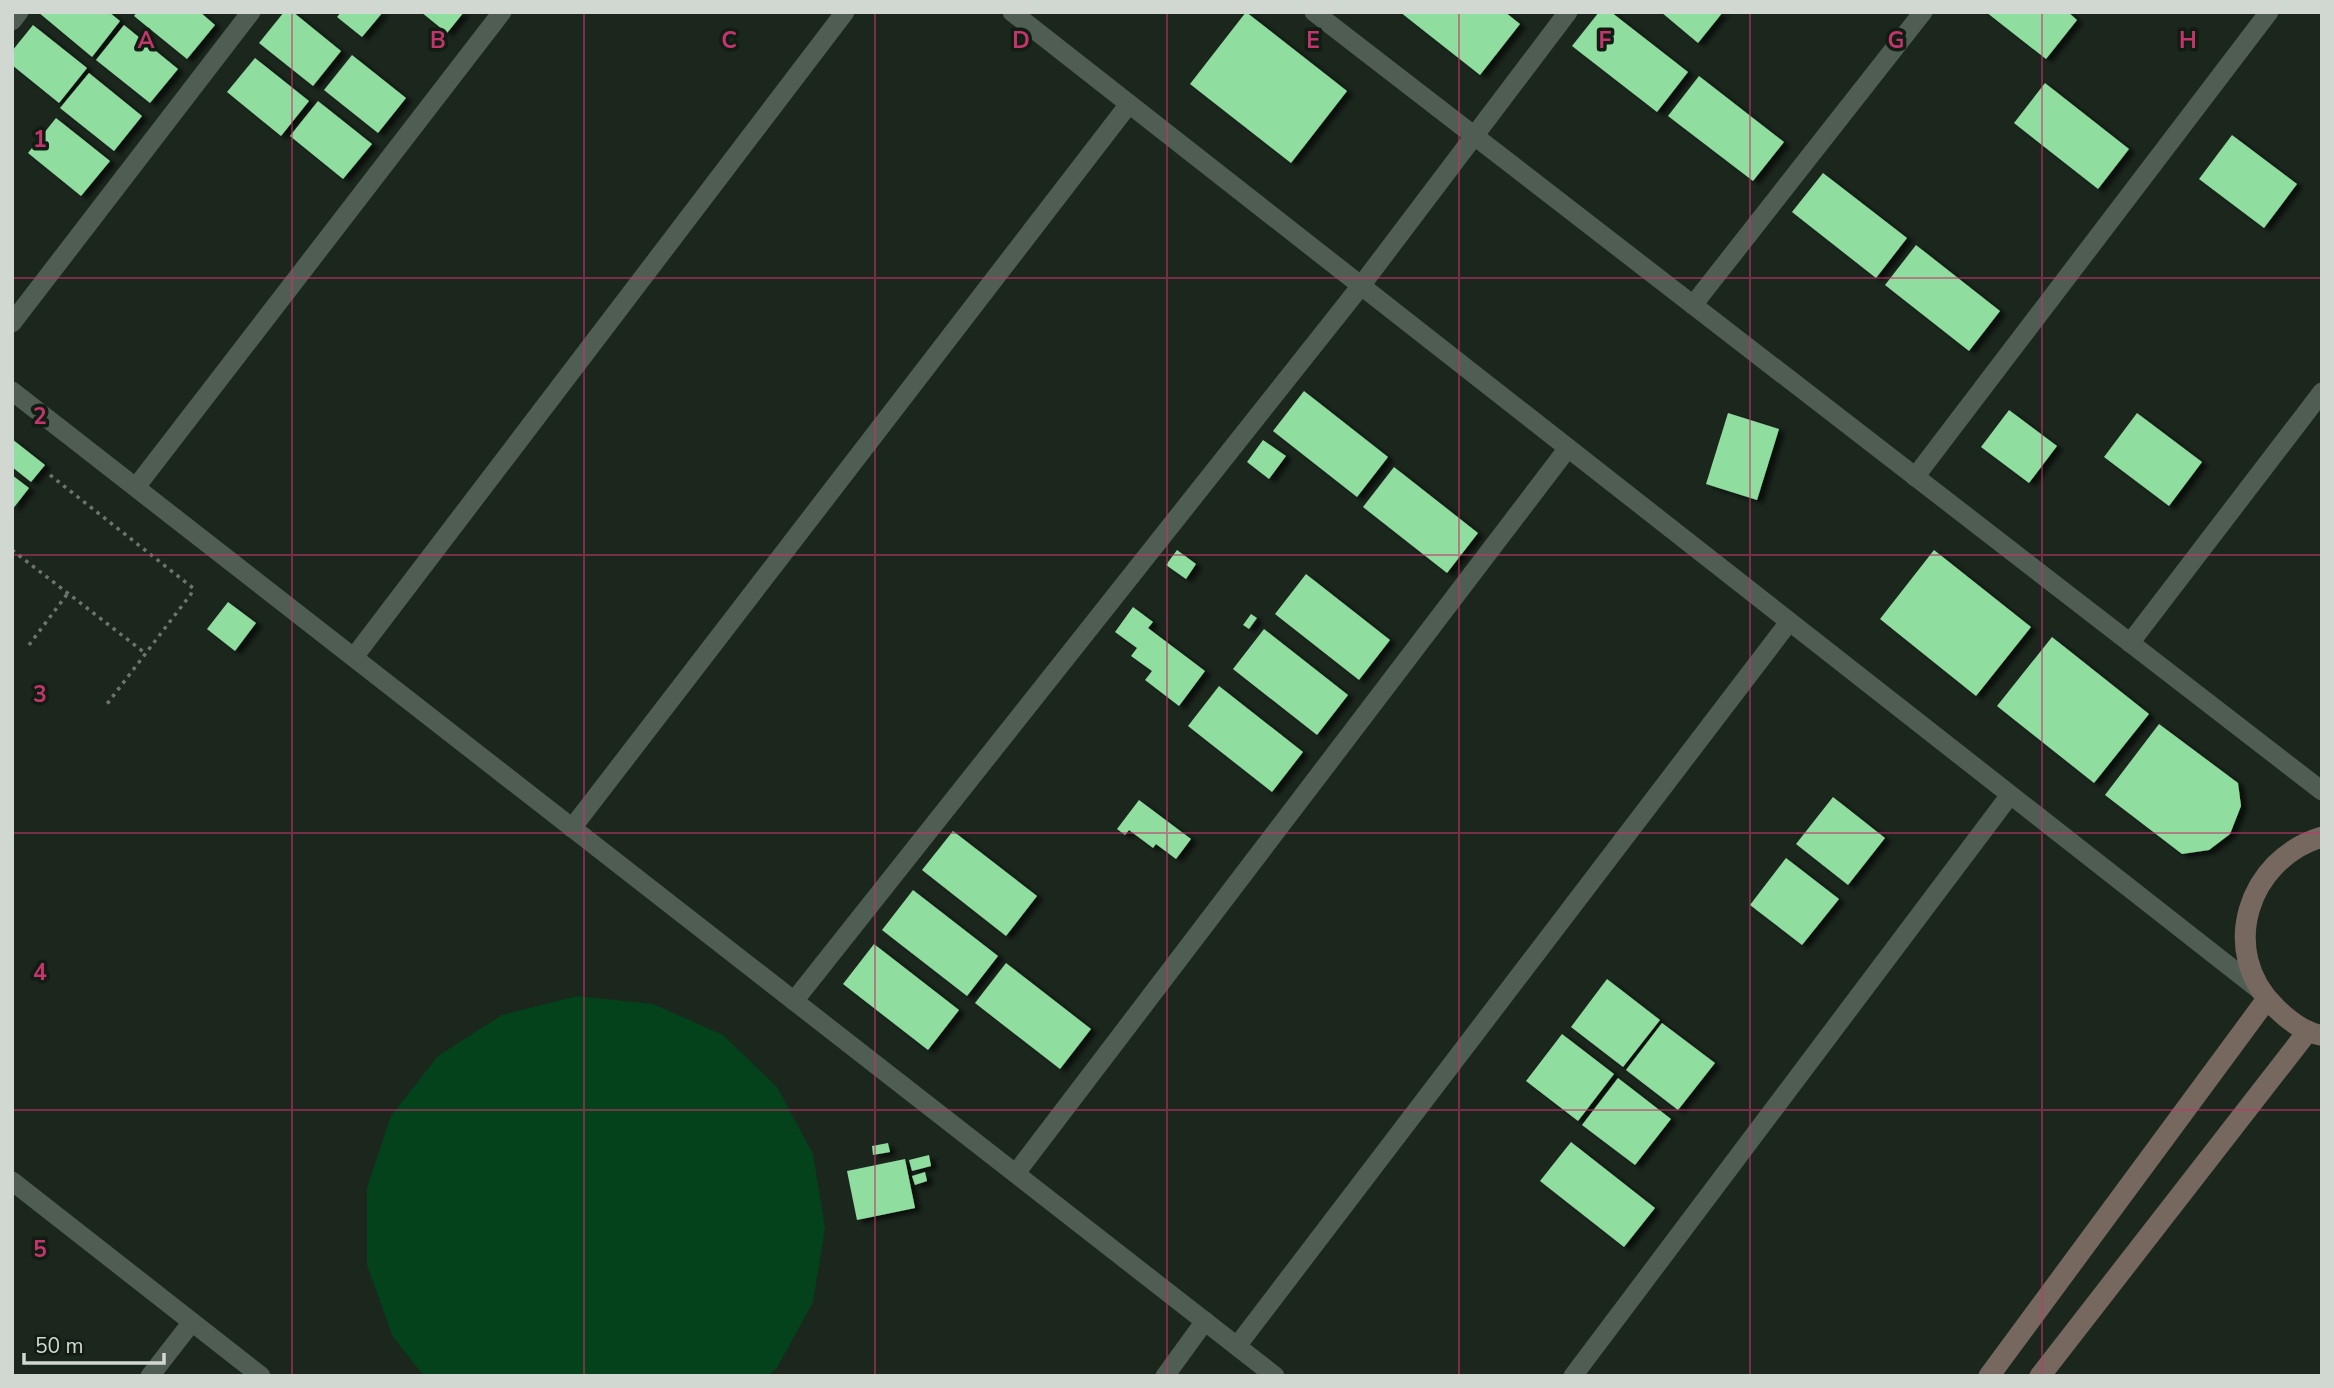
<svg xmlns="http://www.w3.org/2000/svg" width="2334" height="1388" font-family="'Nunito Sans',sans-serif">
  <defs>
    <filter id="shadow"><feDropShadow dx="6" dy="3.5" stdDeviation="2" flood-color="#0009"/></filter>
  </defs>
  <rect width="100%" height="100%" fill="#1b261d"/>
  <!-- green -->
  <path fill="#03421b" d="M577,996l76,8 70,31 54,52 36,67 12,74 -12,74 -36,66 -9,8h-344l-31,-39 -26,-72v-77l24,-72 47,-60 64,-41z"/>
  <!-- building -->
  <g fill="#90dda0" filter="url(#shadow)">
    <path d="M38,12h71l11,9 -28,36z"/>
    <path d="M137,12h63l15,13 -28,34 -53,-43z"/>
    <path d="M284,12h9l48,39 -28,35 -54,-43z"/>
    <path d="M341,12h42l-21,25 -25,-20z"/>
    <path d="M421,12h43l-17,21z"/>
    <path d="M1246,12l101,79 -56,72 -101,-79z"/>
    <path d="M1400,12h105l15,12 -40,51z"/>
    <path d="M1599,12h12l77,60 -31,40 -85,-66z"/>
    <path d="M1661,12h62l-25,31z"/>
    <path d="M1986,12h82l9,8 -31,39z"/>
    <path d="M33,25l54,43 -28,35 -47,-38v-14z"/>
    <path d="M124,25l54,44 -28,34 -54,-43z"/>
    <path d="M352,55l54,43 -28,35 -54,-43z"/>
    <path d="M255,58l54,43 -28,35 -54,-44z"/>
    <path d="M89,73l53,43 -28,35 -54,-43z"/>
    <path d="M1699,76l85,66 -31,39 -85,-65z"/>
    <path d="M2045,83l84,66 -31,40 -84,-66z"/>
    <path d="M318,101l54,43 -29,35 -53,-43z"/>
    <path d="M56,118l54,43 -29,35 -53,-43z"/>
    <path d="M2232,135l65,49 -33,44 -65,-49z"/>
    <path d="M1823,173l84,65 -31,40 -84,-66z"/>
    <path d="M1916,245l84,66 -31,40 -84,-66z"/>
    <path d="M1304,391l84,66 -31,40 -84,-66z"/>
    <path d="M2009,410l48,36 -28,37 -48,-36z"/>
    <path d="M1728,413l51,16 -22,71 -51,-16z"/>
    <path d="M2137,413l65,49 -33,44 -65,-49z"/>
    <path d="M12,439l33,26 -14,17 -19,-15z"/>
    <path d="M1263,440l23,16 -17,23 -22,-17z"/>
    <path d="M1394,467l84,66 -31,40 -84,-66z"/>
    <path d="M12,475l17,13 -17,22z"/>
    <path d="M1177,550l19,14 -10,15 -20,-14z"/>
    <path d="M1934,550l97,77 -55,69 -96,-77z"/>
    <path d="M1306,574l84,66 -31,40 -84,-66z"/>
    <path d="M228,602l28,21 -21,28 -28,-22z"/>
    <path d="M1133,607l20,15 -5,6 57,43 -26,35 -34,-26 7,-9 -21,-15 6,-8 -22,-16z"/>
    <path d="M1251,614l6,4 -8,11 -6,-4z"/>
    <path d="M1264,629l84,66 -31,40 -84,-66z"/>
    <path d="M2052,637l97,77 -55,69 -97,-77z"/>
    <path d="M1219,686l84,66 -31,40 -84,-66z"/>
    <path d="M2159,724l79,59 3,23 -11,28 -21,16 -27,4 -77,-59z"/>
    <path d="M1833,797l52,41 -37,47 -52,-41z"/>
    <path d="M1139,800l52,39 -15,20 -20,-15 -3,4 -24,-18 -4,5 -8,-6z"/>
    <path d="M953,831l84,65 -31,40 -84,-66z"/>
    <path d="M1786,858l53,41 -37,46 -52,-40z"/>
    <path d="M913,890l85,66 -31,40 -85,-66z"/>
    <path d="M874,944l85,66 -31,40 -85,-66z"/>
    <path d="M1006,963l85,66 -31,40 -85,-66z"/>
    <path d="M1607,979l53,41 -37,47 -52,-40z"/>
    <path d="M1662,1023l53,40 -37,47 -52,-40z"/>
    <path d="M1562,1034l52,40 -36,47 -52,-40z"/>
    <path d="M1618,1078l53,41 -36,46 -53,-40z"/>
    <path d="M1571,1142l84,66 -31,39 -84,-66z"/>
    <path d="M888,1143l2,9 -17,3 -1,-9z"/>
    <path d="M929,1155l2,11 -19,5 -3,-11z"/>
    <path d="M905,1159l10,49 -58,12 -10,-49z"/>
    <path d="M925,1172l2,9 -12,4 -3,-9z"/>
  </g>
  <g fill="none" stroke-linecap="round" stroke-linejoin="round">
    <!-- path -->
    <g stroke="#6c756d" stroke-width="3.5" stroke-dasharray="3.5 5" stroke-linecap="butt">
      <path d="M50,475l143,113 -2,6 -84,110"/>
      <path d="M12,550l133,103"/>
      <path d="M29,645l39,-52"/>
    </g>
    <!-- street -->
    <g stroke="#505d52" stroke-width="19">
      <path d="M1012,12l1250,980"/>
      <path d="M1314,12l1008,779"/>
      <path d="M12,21l7,-9"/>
      <path d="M1693,305l230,-293"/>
      <path d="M12,323l239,-311"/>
      <path d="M12,391l1263,985"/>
      <path d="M1915,477l354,-465"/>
      <path d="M136,487l366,-475"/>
      <path d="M2130,643l192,-251"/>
      <path d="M354,657l491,-645"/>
      <path d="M572,828l557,-724"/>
      <path d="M794,1001l566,-714 208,-275"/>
      <path d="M1016,1173l552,-725"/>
      <path d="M12,1181l249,195"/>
      <path d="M1237,1346l552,-724"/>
      <path d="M150,1376l42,-54"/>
      <path d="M1165,1376l40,-55"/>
      <path d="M1573,1376l437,-581"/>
    </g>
    <!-- secondary -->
    <g stroke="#76675f" stroke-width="21">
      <path d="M2320,1035c-17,-3 -33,-16 -45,-28 -57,-56 -27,-148 47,-170"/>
      <path d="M1989,1376l278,-377"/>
      <path d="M2040,1376l268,-345"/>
    </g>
  </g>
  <!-- grid -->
  <path fill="none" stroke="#c4356d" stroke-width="2" stroke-opacity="0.55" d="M292,12v1364M584,12v1364M875,12v1364M1167,12v1364M1459,12v1364M1750,12v1364M2042,12v1364M12,278h2310M12,555h2310M12,833h2310M12,1110h2310"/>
  <g font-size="23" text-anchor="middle" font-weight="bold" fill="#c4356d" stroke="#111d13" stroke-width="7" stroke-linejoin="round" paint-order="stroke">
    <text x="146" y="48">A</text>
    <text x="438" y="48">B</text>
    <text x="729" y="48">C</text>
    <text x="1021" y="48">D</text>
    <text x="1313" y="48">E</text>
    <text x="1605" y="48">F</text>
    <text x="1896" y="48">G</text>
    <text x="2188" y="48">H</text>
    <text x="40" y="147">1</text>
    <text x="40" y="424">2</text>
    <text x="40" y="702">3</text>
    <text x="40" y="980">4</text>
    <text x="40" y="1257">5</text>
  </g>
  <!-- border -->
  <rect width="2334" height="1388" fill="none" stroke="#d1d8d2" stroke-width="28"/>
  <!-- scale -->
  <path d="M24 1353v10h140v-10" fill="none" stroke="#d1d8d2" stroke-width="3.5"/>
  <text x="35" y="1353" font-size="21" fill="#d1d8d2" stroke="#111d13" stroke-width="5" paint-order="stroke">50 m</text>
</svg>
